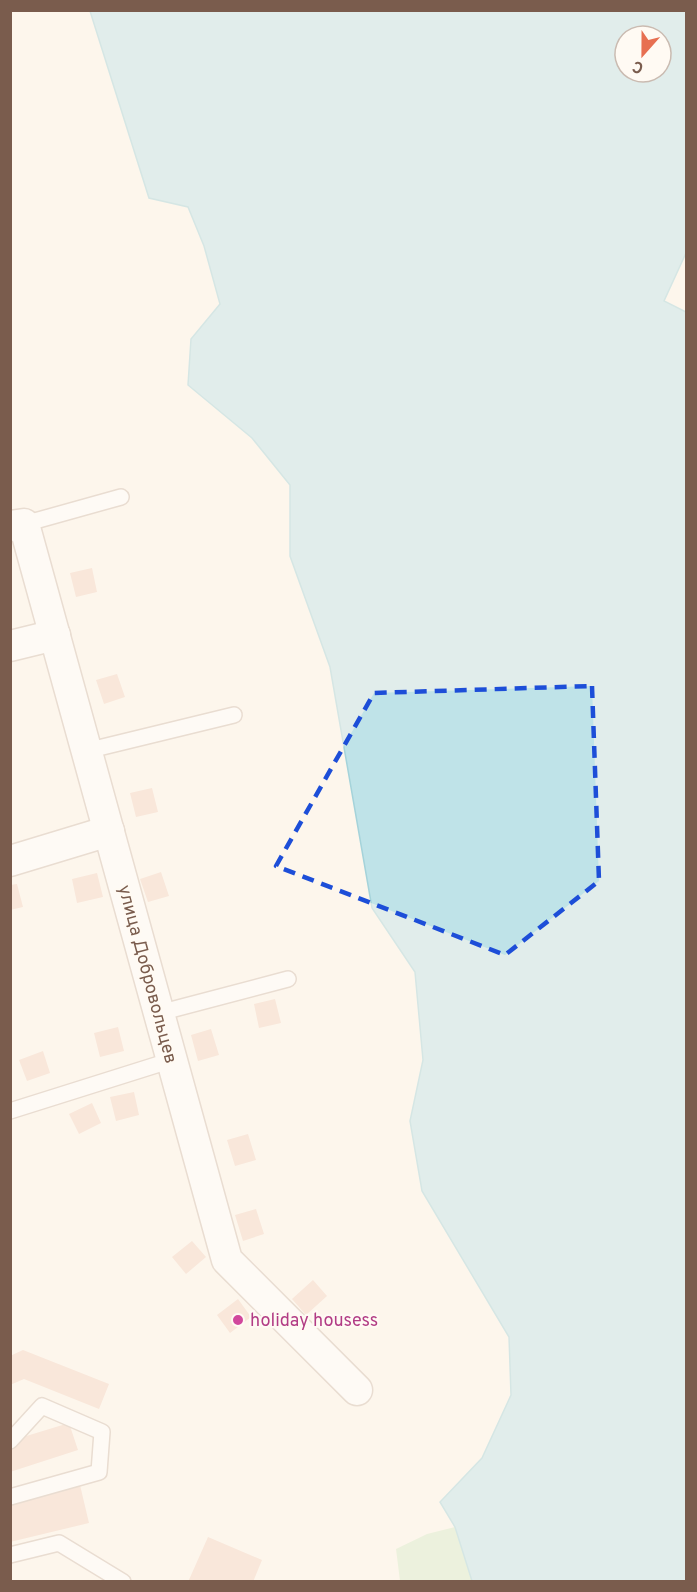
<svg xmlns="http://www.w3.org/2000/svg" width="697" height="1592" font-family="Overpass,sans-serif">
  <rect width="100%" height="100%" fill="#fdf6ec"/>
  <!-- green -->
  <path fill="#d8ecc9" d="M455,1527l17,54h-72l-4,-32 31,-15z"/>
  <!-- water -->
  <path fill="#bfe3e8" stroke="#a5d3da" stroke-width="1.5" fill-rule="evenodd" d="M90,11h596v242l-22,48 22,11v1269h-214l-17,-54 -15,-25 42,-44 29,-63 -2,-58 -87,-146 -12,-70 13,-61 -8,-88 -43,-64 -42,-241 -40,-111v-71l-38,-47 -64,-53 3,-46 29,-35 -16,-58 -16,-39 -39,-9zM625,36h36v36h-36z"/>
  <!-- building -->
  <g fill="#f3d5c3">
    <path d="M92,568l5,24 -21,5 -6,-24z"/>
    <path d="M117,674l8,23 -21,7 -8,-24z"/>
    <path d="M152,788l6,24 -22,5 -6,-24z"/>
    <path d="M161,872l8,24 -21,6 -8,-23z"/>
    <path d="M97,873l6,24 -26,6 -5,-24z"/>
    <path d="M17,884l6,23 -13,3v-25z"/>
    <path d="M275,999l6,24 -22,5 -5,-24z"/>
    <path d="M118,1027l6,24 -24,6 -6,-24z"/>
    <path d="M211,1029l8,26 -21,6 -7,-26z"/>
    <path d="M43,1051l7,22 -23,8 -8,-21z"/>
    <path d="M134,1092l5,23 -23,6 -6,-24z"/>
    <path d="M92,1103l9,20 -22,11 -10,-20z"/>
    <path d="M248,1134l8,26 -21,6 -8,-26z"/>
    <path d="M256,1209l8,25 -21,7 -8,-26z"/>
    <path d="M192,1241l14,16 -20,17 -14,-17z"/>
    <path d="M313,1280l14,16 -21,19 -14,-16z"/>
    <path d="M238,1299l13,18 -21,16 -13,-18z"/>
    <path d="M23,1350l86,34 -10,25 -75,-30 -14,6v-29z"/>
    <path d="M69,1423l9,27 -68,22v-31z"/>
    <path d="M80,1485l9,38 -79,19v-40z"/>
    <path d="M208,1537l54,23 -9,22h-65z"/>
  </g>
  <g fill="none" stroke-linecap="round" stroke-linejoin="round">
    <!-- lane casing -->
    <g stroke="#d1beb0" stroke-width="18">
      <g id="lane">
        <path d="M24,524l97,-27"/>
        <path d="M86,751l148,-36"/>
        <path d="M159,1013l129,-34"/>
        <path d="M10,1111l162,-51"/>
        <path d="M10,1441l32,-35 60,26 -3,40 -89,25"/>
        <path d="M10,1555l49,-12 64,39"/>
      </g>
    </g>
    <!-- street casing -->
    <g stroke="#d1beb0" stroke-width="33">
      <g id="street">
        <path d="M10,526l14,-2 203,736 130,130"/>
        <path d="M10,646l45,-11"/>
        <path d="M10,861l99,-30"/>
      </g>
    </g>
    <!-- lane -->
    <use href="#lane" stroke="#fff" stroke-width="15"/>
    <!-- street -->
    <use href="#street" stroke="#fff" stroke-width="30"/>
  </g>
  <!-- marked area -->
  <path d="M0 0H697V1592H0ZM592,686l7,195 -94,74 -229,-89 98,-173z" fill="#fdf6ec" fill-opacity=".55" fill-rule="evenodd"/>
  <path fill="none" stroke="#1d4ed8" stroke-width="4.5" stroke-dasharray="12 8" stroke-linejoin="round" d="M592,686l7,195 -94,74 -229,-89 98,-173z"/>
  <!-- markers -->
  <circle fill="#d1479c" stroke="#fffaf3" stroke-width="2" cx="238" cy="1320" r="6"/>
  <g text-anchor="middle" stroke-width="4.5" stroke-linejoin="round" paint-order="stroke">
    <!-- street labels -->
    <g font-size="18" fill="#7a5c4d" stroke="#fffaf3">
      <text transform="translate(148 974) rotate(75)" y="6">улица Добровольцев</text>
    </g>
    <!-- hotel labels -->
    <g font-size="18" fill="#b23c85" stroke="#fffaf3" text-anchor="start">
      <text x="250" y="1326">holiday housess</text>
    </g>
  </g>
  <!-- border -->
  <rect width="697" height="1592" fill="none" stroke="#7a5c4d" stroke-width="24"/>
  <!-- north arrow -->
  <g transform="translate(643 54) rotate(201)"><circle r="28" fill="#fffaf3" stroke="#cabbb1" stroke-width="1.5"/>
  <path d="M0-4.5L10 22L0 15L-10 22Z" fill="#e76f51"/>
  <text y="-9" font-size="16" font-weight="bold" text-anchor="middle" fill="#7a5c4d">С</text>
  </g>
</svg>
